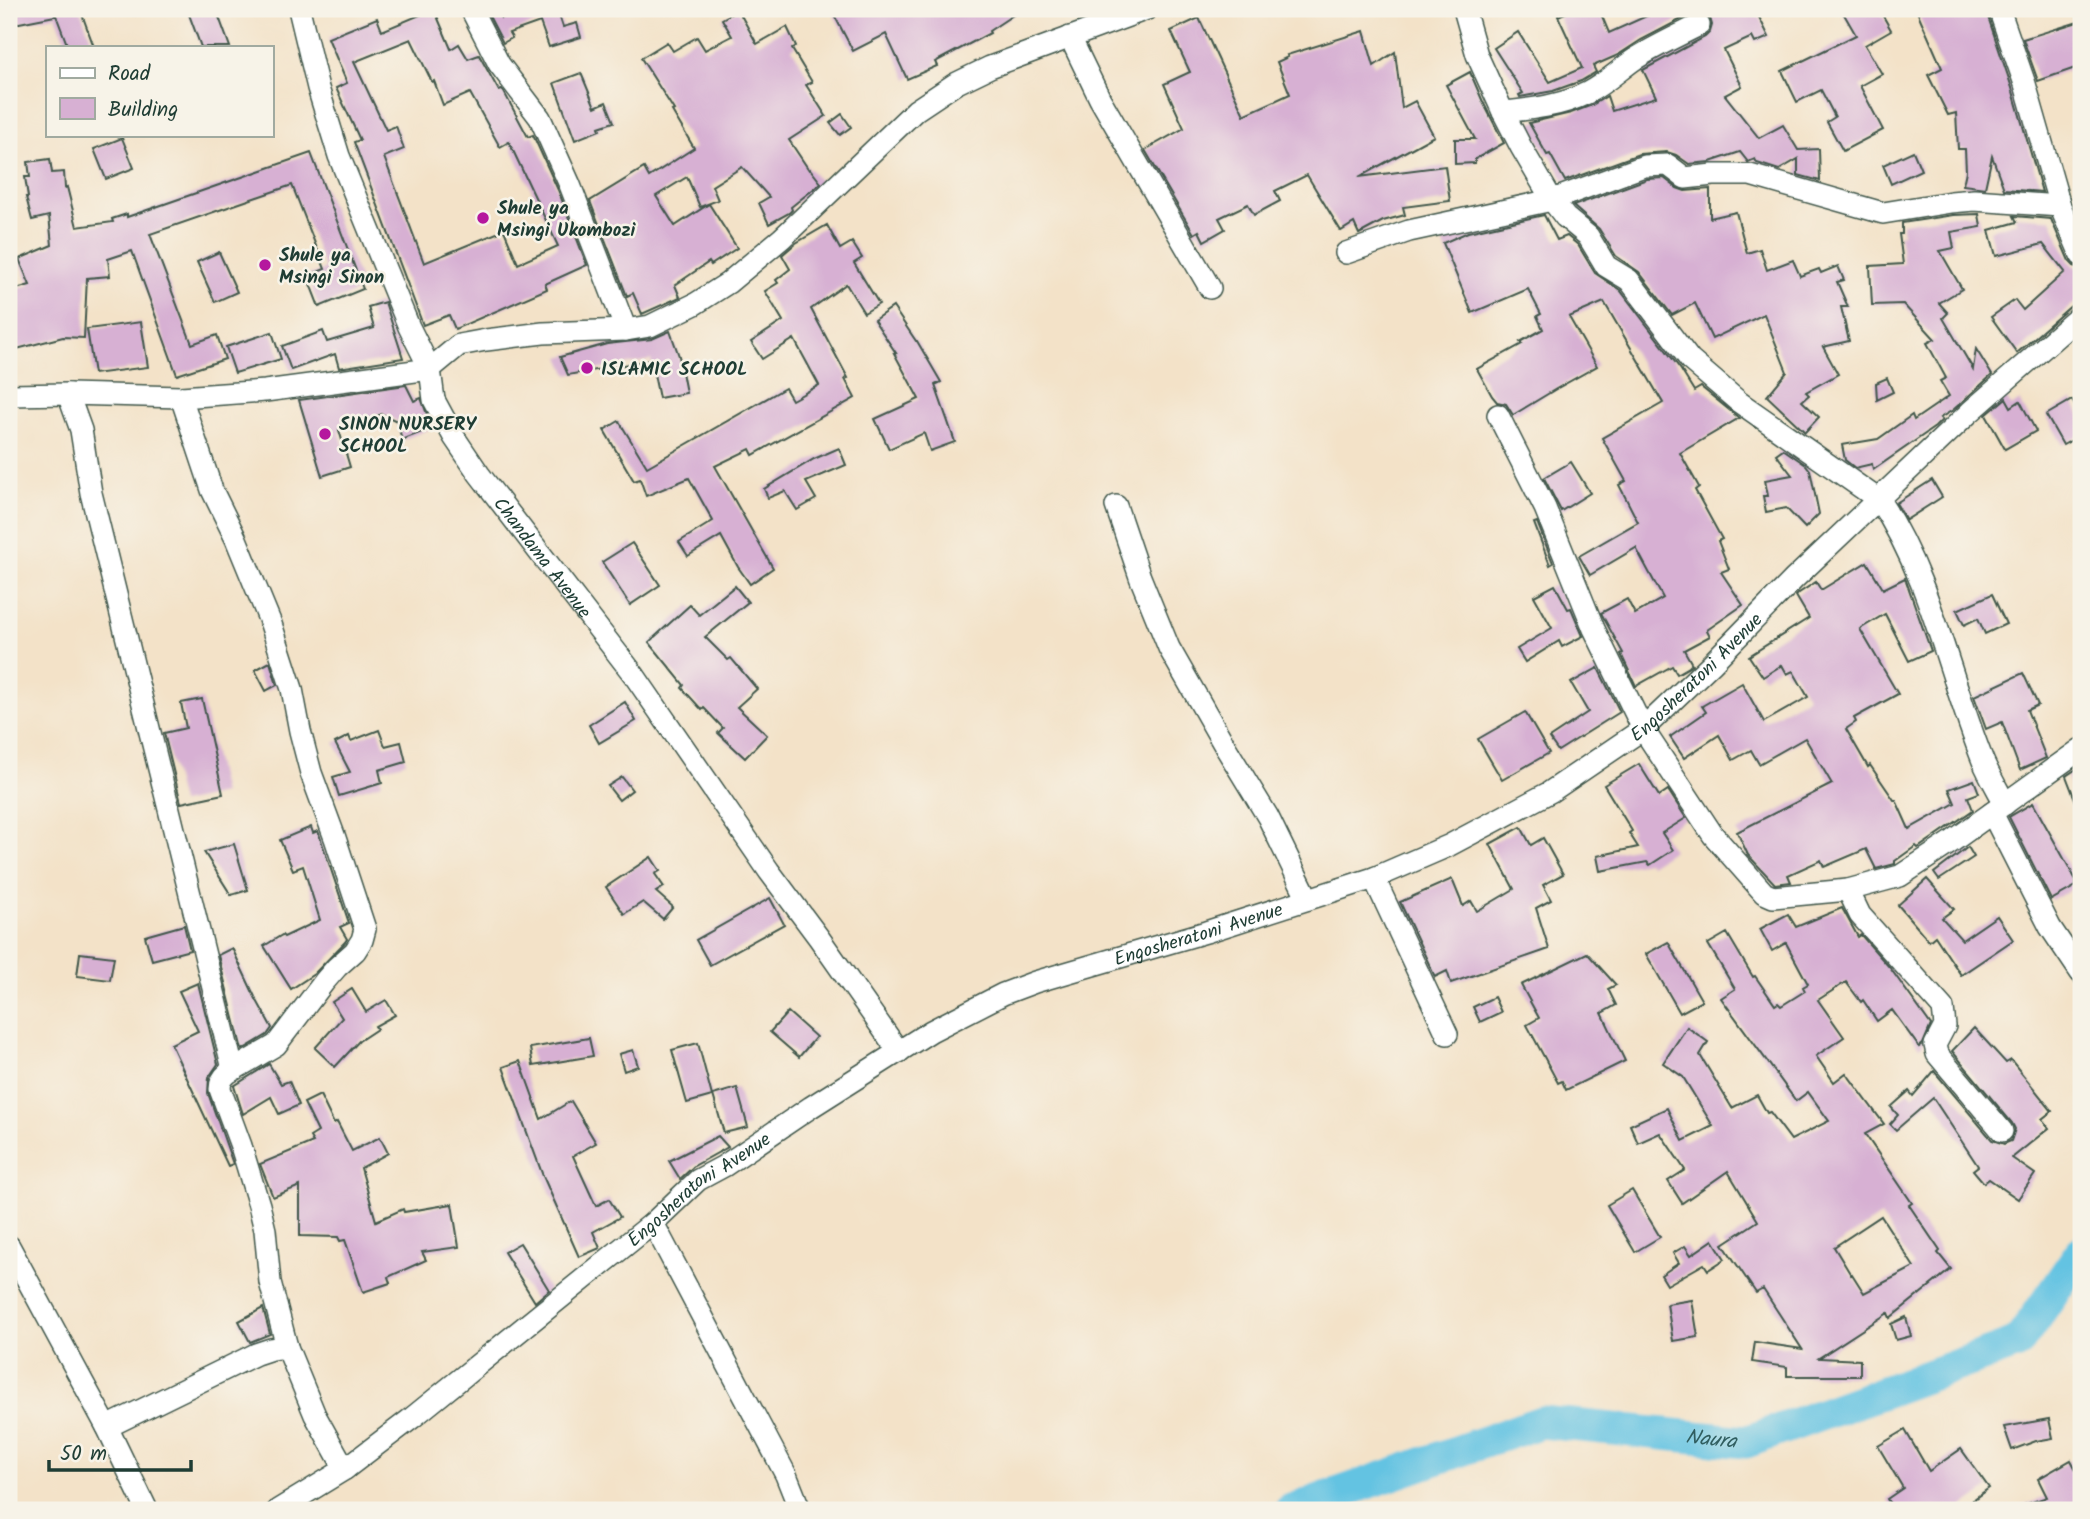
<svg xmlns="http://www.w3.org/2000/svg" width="2090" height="1519" font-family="Kalam,sans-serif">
  <rect width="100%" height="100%" fill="#f7f3e8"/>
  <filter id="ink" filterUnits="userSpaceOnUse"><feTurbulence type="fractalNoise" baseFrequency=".0143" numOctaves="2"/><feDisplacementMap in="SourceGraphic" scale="14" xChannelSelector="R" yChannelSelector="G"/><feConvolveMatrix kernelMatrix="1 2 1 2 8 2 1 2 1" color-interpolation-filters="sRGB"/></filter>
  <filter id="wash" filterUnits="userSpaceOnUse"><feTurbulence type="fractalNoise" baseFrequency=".00686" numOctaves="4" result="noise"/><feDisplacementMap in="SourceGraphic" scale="28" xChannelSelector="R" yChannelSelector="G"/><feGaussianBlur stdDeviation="1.57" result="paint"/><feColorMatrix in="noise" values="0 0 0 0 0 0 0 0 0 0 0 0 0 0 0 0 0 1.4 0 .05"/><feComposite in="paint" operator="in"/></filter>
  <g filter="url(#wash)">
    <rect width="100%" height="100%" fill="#f3e2c8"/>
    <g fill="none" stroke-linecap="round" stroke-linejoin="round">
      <!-- river -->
      <path stroke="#63c3e2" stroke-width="33" id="s1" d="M1291,1510l250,-88 205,20 272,-99 63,-91"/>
    </g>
    <g id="blocks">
      <!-- building -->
      <g fill="#d7b0d3" fill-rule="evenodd">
        <path d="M9,9h71l14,38h-26l-14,-37 1,6 -46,9z"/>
        <path d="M187,9h29l14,38h-29z"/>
        <path d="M434,9l17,40 8,-5 9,15 11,-4 20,36 3,-1 2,2 24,45 5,-2 25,55 29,75 -42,19 2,5 -92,40 -6,-14 -26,10 -69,-183 6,-2 -24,-52 11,-5 -19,-45 49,-20 5,13zM411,39l21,43 2,-1 9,24 27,-12 30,54 9,-5 49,104 -40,18 -14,-34 -80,33 -40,-106 20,-8 -8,-23 -10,4 -32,-68z"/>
        <path d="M528,9h42v2l-11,4 4,12 14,-4 4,14 -32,10 -9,-25 -31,11 3,5 -9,5 -15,-29 9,-4 4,8z"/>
        <path d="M831,9h191l-33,22 1,2 -55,29 2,4 -30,13 -21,-45 -33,17z"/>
        <path d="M1574,9h25l10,24 53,-24h93l14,28 -14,6 -3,-6 -28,13 18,36 -17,9 34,43 24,-13 15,25 21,-1 1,32 -22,-6v-16l-19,11 -22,-7 -2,-4 -7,3 -8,-10 -30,10 -21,2 -13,-9 -9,-3 -28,2 -74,27 -15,-27 -3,1 -18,-32 42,-10 21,-8 15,-9 5,15 44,-14 -13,-27 62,-33 5,-5 2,-7 -2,-7 -5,-4 -6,-2 -6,1 -52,27 -23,15 -25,11 3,6 -15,9 -28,10 -33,6 -1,-2 4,-2 -29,-45 24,-16 32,50 32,-14 -24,-52z"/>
        <path d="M1841,9h38l12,21 -26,15 17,29 -22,12 23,44 -40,21 -16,-29 8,-5 -14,-27 -24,12 -15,-31 74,-36z"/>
        <path d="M1916,9h67l4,5 25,74 30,104 -38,-3 -12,-33 -7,32 -22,-3 3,-14 -1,-22h-7l-2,-36 -8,2 -20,-40 14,-7z"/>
        <path d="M738,10l19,34 30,-17 9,19 -4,3 20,33 -6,3 20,31 -37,24 20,30 1,-1 11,14 -30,24 1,3 -3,3 -20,11 -10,-21 10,-6 -27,-30 -30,19 6,14 -18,7 -13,-30 -31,19 19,30 34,-22 28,44 -26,17 -2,-3 -34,23 5,12 -38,17 -9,-21 -6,3 -37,-95 54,-33 5,9 45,-29 -22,-37 2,-1 -33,-52 26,-16 6,9 24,-14 8,13 27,-14 -10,-17z"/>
        <path d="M1199,18l45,97 46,-21 -13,-32 11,-5 -1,-2 77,-24 10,35 21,-14 7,56 13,-7 19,35 -75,41 86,-11 5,35 -47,6 2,8 -22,6 -24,13 -5,-11 -13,8 -34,-56 -32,16 5,10 -26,14 -6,-11 -29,14 6,11 -21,12 -5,-10 -5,3 -49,-84 39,-22 -20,-44 26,-12 -19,-41z"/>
        <path d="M2081,21v45l-43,15 -15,-42z"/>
        <path d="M1470,72l13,30 21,41 -29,16v4l-20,1v-25h20l-29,-54z"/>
        <path d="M581,73l14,34 11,-5 8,20 -15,5 1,3 -25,10 -21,-57z"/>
        <path d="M842,114l9,13 -11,8 -10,-12z"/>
        <path d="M122,138l12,30 -28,11 -12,-30z"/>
        <path d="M1913,151l8,19 -30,14 -8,-19z"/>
        <path d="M311,153l52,136 -44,18 -12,-31 18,-7 -33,-84 -142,49 42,110 25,-9 8,24 -48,16 -45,-124 -24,8 2,17 -23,2 -3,60 -21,-1 -54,14v-60l21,-6 -11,-26 33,-14 -3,-29 -17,4 -6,-23h2l-3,-20h5l-2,-15 22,-3 2,14 12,-1 1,16 2,-1 10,40 36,-5 -1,-3 15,-5v3z"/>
        <path d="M1664,178l13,10 8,3 25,-2v29l26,-6 11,41 13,-4 7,21 26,-10 7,16 19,-7 2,4 17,-7 6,14 -7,2 11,25h-7l8,34 -26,6 15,27 -32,18 3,3 -7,6 17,16 -14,15 -38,-36 20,-24 -23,-58 -52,25 -17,-36 -23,12 -33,-43 -23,-16 -17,-27 -26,-23 74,-27z"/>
        <path d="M1979,214l2,13 -30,5 3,16 -14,3 22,38 -23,14 9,10 -5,5 30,51 3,-20 16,26 -39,35 -13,8 2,2 -7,7 -62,43 -1,-6 -17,4 -10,-8 -3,-15 36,-6 34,-24 2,5 35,-24 -9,-15 6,-3 -19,-35 8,-4 -32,-35 -31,1 -2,-39 33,-2 -4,-30h3v-11l51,-8z"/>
        <path d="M1544,215l13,25 10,-4 11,9 17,28 25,17 61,80 13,21 7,-4 38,31 -59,35 19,34 -4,3 27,49 -4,2 11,28 -8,3 22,33 -36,25 3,6 -26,14 8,14 -3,3 -12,7 -5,-8 -36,20 -15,-32 2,-1 -22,-40 26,-14 8,15 28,-16 -27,-50 -46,27 -11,-19 59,-34 -19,-37 7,-4 -24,-43 61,-35 -59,-101 -35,15 28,49 -41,23 -43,26 -7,-11 -9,-2 -5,-6 -15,-27 45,-25 -2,-2 23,-13 -6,-13 4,-2 -13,-25 -56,24 -29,-70 25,-11z"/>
        <path d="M2014,216l37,3 18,42 5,5 7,2v34l-9,3 -55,48 -26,-36 24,-17 8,10 42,-38 -22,-28 -47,12 -7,-26 28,-8z"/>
        <path d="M827,225l13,24 12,-7 10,16 -8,5 25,41 -15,9 -18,-29 -35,25 37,69 -3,1 10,19 -102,57 -3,-6 -35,17 58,102 -23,16 -12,-17 -17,-31 -33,20 -9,-14 34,-21 -24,-43 -43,18 -6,-17 -6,2 -30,-51 15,-9 28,46 138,-79 7,12 27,-15 -25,-46 -32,20 -11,-17 32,-21 -18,-30 13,-8 -2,-3 14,-11 -8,-14 14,-12z"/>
        <path d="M219,252l18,40 -22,10 -18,-40z"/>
        <path d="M385,302l18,56 -64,10 -4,-14 -44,16 -9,-24 41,-15 4,11 47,-14 -6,-21z"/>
        <path d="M893,307l23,34h1l24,41 -6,3 20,57 -25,9 -6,-18 -35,16 -14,-30 44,-20 -25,-46h2l-22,-33z"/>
        <path d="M141,322l7,45 -54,7 -7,-45z"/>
        <path d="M670,331l9,25 7,37 -27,5 -8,-38 -83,15 -8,-18 47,-13 45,-5z"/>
        <path d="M272,332l9,27 -46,14 -9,-26z"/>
        <path d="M1887,378l6,14 -16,8 -1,-17z"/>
        <path d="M406,385l8,16 7,-3 11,30 -30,12 -5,-19 -15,-7 -43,16 11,37 -28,9 -23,-76z"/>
        <path d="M2006,398l5,9 9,-6 16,30 -31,18 -19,-34z"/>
        <path d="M2072,400l9,17v18l-18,10 -17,-30z"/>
        <path d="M839,448l7,17 -40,17 10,17 -19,11 -12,-19 -17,7 -4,-9 50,-30z"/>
        <path d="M1783,449l23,16 4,5 9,44 -14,14 -19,-20 -20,4 -3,-16h5l-3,-16 27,-5 -16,-21z"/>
        <path d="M1571,462l19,31 -29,18 -17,-33z"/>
        <path d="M1932,480l10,17 -36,23 -10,-17z"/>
        <path d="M1537,522l16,41 -3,2 -16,-42z"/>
        <path d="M632,543l28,42 -30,20 -28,-43z"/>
        <path d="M1867,562l16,27 22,-11 26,73 -22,10 -24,-47 -25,15 38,65 -44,24 2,4 -10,7 22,38 2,-2 24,35h2l13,29 46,-26 -6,-14 25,-9 5,13 -11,4 5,13 -55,38 -2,-2 -21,15v3l-19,5 -10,-20 -42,18 -3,-7 -33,15 3,7 -16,2 -27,-29 -11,-23 95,-48 -27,-46 -46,26 -8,-14 -18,10 -14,-25 -35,23 -14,-21 36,-25 -4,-6 40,-23 22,39 44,-25 -15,-26 -6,3 -5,-9 -19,12 -14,-21 60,-38 -13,-22 3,-3 17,-11 5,8z"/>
        <path d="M1555,585l13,24 3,-1 12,28 -21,11 -3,-6 -34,21 -8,-13 35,-21 -18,-32z"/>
        <path d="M735,586l13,16 -43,35 23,23 3,-2 26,31 -20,18 30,28 -22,23 -27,-25 5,-5 -19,-20 -2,2 -20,-22 2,-3 -35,-43 41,-37 9,10z"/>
        <path d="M1992,594l14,30 -21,10 -7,-16 -14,7 -7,-15z"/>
        <path d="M270,662l7,23 -11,6 -11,-21z"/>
        <path d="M1598,668l22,44 -62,39 -9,-13 39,-26 -17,-29z"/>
        <path d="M2023,673l15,32 -11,5 19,48 -26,12 -18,-48 -16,7 -12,-33z"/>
        <path d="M202,699l21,95 -42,9 -17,-70 22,-5 -5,-25z"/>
        <path d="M625,702l11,19 -37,22 -10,-18z"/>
        <path d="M1525,712l24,41 -47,27 -24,-41z"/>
        <path d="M379,730l6,16 16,-4 5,20 -27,8 3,13 -43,13 -6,-19 17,-5 -15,-29 14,-7 2,5z"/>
        <path d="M1639,764l20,32 9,-6 18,28 -24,15 11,17 -23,15 -3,-3 -47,9 -3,-15 41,-9 -9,-14 3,-2 -28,-46z"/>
        <path d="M2081,766v46h-1l-14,-36z"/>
        <path d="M622,777l10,13 -13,10 -11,-14z"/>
        <path d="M2033,803l43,77v6l-25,14 -42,-83z"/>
        <path d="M311,827l2,6 5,-2 31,92 -9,4 7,12 -2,3 -31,32 -23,15 -27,-43 18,-11 2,2 36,-17 -17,-54 -10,4 -13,-30z"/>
        <path d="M1521,827l10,18 12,-7 20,36 -20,11 8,15 -15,8 13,41 -98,34 -4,-12 -12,6 -35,-75 52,-23 11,27 8,-5 6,10 37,-22 -24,-45z"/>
        <path d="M234,844l14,46 -17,5 -27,-43z"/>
        <path d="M1968,847l6,10 -35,23 -5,-7z"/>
        <path d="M651,857l9,14 -5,3 9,13 -8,5 17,15 -10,12 -20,-17 -19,12 -18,-27z"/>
        <path d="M1927,879l27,30 -12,9 20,22 35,-24 16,24 -52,35 -26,-39 -6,5 -31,-36z"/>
        <path d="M770,898l14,26 -74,41 -14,-25z"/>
        <path d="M1842,908l16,29 3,-2 29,33 41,57 -8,19 -4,3 -27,-37 -15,11 -14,-21 -2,2 -15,-20 -28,18 26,37 -28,19 18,26 12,-9 38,51 -19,10 47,69 -3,2 31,46 -2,2 13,16 -61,49 -2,-5 -69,45 41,2v16h-73v-9l-35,-5 3,-20 47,7 -39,-60 -7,4 -33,-49 35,-23 -29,-48 -1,-2 -46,32 -14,-22 17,-11 -25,-37 -22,10 -8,-18 37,-17 16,33 30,-15 -30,-49 -20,-14 24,-36 21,15 -8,13 32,53 25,-13 10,18 3,-1 21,28 38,-19 -21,-29 -12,9 -75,-103 14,-9 -27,-45 19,-11 26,44 2,-1 20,29 3,-2 3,3 24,-15 -2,-4 5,-3 -22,-41 -14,8 -12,-22 28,-15 8,13zM1881,1216l33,51 -50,26 -12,-19 -1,1 -17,-28z"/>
        <path d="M184,925l6,25 -38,10 -7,-24z"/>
        <path d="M1668,942l34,59 -22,12 -34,-59z"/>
        <path d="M232,948l23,49 17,31 -5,7 -25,15 -24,-95z"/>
        <path d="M80,953l34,4 -4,23 -33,-4z"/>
        <path d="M1587,953l29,32 -8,4 8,16 -14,8 23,48 -59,29 -4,-9 -4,2 -31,-58 12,-7 -18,-33z"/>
        <path d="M198,983l20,81 -9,13 -1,16 25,71 -5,2 -57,-122 27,-13 -19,-40z"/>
        <path d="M352,989l14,23 20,-12 9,15 -20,11 2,3 -18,12 -24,26 -20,-19 27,-30 -10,-16z"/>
        <path d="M1494,997l7,15 -21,10 -7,-15z"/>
        <path d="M788,1012l28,25 -17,20 -29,-25z"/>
        <path d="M1974,1028l32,35 5,-3 41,51 -10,8 7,9 -37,30 23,16 -17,25 -29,-20 -5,4 -11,-13 5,-4 -45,-68 -37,32 -6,-6 8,-9 -7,-8 18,-16 4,5 21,-25 58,69 12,4 7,-3 4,-12 -3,-6 -60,-72z"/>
        <path d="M589,1038l4,18 -60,10 -3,-18z"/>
        <path d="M698,1043l14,53 -25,7 -15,-53z"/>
        <path d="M633,1050l5,16 -14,5 -5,-17z"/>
        <path d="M520,1061l21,58 30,-18 25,42 -23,13 23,50 13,-7 11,18 -27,15 7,16 -21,9 -36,-81 -40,-109z"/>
        <path d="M269,1064l12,20 8,-3 10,24 -20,9 -8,-17 -28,17 -9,-28z"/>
        <path d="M737,1088l11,39 -24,6 -11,-38z"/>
        <path d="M320,1095l14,29 3,-2 15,29 28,-14 8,16 -27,15 15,53 27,-12 1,3 48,-8 7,43 -37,5 4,8 -38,17 2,6 -27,9 -18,-52 -5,1 -2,-4 -38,-1v-50l-27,11 -13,-33 53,-22 -3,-5 8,-5 -14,-29z"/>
        <path d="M718,1136l10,11 -34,19 -14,13 -11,-18z"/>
        <path d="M1632,1190l28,47 -25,15 -28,-47z"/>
        <path d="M1713,1240l12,19 -17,11 -4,-6 -37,21 -6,-10 18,-12 -6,-10 12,-7 6,9z"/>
        <path d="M520,1243l29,47 -14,12 -31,-50z"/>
        <path d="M1692,1300l6,37 -25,4 -6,-37z"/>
        <path d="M263,1308l7,26 -20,8 -11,-21z"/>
        <path d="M1906,1317l5,19 -15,4 -5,-16z"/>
        <path d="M2049,1419l4,19 -17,3 -24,9 -8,-23z"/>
        <path d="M1905,1430l24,41 32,-22 28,39 -30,22h-65l-7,-11 16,-11 -25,-42z"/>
        <path d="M2071,1460l10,19v31h-66v-2l32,-11 -9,-18z"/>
      </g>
    </g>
  </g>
  <g filter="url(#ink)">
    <use href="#blocks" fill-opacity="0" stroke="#3f564a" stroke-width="2"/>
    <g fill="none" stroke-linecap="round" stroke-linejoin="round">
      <!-- minor casing -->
      <g stroke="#3f564a" stroke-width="24">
        <g id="minor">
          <path id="s2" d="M299,9l19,79 21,68 70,171 21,42 4,31 20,37 25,37 155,201 135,196 50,67 80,114"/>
          <path d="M471,9l28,55 41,54 30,67 56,145"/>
          <path d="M1464,9l13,46 26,57 18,35 31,53 13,17 23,19 18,30 23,14 61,80 49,42 140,98c52,78 69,174 104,261 6,14 15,29 22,43"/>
          <path d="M1999,9l26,75 35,122 21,49"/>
          <path d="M1070,37l30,62 110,189"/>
          <path d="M1503,112c29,-3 58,-6 84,-19 17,-9 30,-21 45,-32 21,-14 44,-24 67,-36"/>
          <path d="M1346,253l63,-22 143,-31 92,-34 24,-1 17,13 28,-3h37l133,38 68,-11 23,-2 86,6"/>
          <path d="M68,394l13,36 10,63 142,576"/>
          <path d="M9,395l59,-1 113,3 84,-6 165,-22 29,-24 27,-5 57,-7 83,-3 24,-4 45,-22 33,-21 54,-45 134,-128 39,-26 35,-17 157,-58"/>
          <path d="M181,397l31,93 24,49 35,85 21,65 8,42 11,42 24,65 30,91 -3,11 -7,11 -18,16 -13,15 -48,63 -48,28c-6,5 -8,9 -8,16l21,57 18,59 6,25 5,52 17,65 28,68 30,54"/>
          <path d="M1498,415l47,93 49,121 49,100 70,106 51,58 9,4 75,-7 52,-14 50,-33 131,-94"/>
          <path d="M1116,506l24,71 29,71 57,100 42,69 40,82"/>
          <path d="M1992,813l58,114 31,46"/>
          <path d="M1374,878l73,156"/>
          <path d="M1848,890l12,25 83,93 2,18 -10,19 2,9 65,77"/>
          <path d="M653,1223l133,252 14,35"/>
          <path d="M9,1246l98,181 40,83"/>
          <path d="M107,1427l149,-73 15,-5 16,-2"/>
          <path id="s3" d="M278,1510l67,-41 67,-51 241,-195 45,-43 26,-14 87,-59 120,-76 72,-37 32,-12 171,-50 168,-54 74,-32 102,-54 93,-63 69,-66 82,-84 176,-167 111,-97"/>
        </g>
      </g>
      <!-- minor -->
      <use href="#minor" stroke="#fff" stroke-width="21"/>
    </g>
  </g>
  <!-- markers -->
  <g fill="#b5179e" stroke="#f7f3e8" stroke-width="2.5">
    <circle cx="483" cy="218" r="7"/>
    <circle cx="265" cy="265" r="7"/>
    <circle cx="587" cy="368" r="7"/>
    <circle cx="325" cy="434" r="7"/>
  </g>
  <g text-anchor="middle" stroke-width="5" stroke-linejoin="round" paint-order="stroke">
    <!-- poi labels -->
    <g font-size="19" font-weight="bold" fill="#1f3d34" stroke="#f7f3e8" text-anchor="start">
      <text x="497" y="214">Shule ya<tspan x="497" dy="22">Msingi Ukombozi</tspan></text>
      <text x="279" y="261">Shule ya<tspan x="279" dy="22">Msingi Sinon</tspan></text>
      <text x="601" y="375">ISLAMIC SCHOOL</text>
      <text x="339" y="430">SINON NURSERY<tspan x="339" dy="22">SCHOOL</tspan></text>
    </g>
    <!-- street labels -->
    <g font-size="19" fill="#1f3d34" stroke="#f7f3e8">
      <text dy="7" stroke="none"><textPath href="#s2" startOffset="607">Chandama Avenue</textPath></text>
      <text dy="7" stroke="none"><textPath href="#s3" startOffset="1664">Engosheratoni Avenue</textPath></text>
      <text dy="7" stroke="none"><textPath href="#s3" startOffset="1097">Engosheratoni Avenue</textPath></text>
      <text dy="7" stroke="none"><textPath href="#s3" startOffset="530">Engosheratoni Avenue</textPath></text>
    </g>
    <!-- water labels -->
    <g font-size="21" font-style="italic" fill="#305e60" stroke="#f7f3e8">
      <text dy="7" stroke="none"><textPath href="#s1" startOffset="436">Naura</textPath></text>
    </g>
  </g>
  <!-- margin -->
  <rect width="2090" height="1519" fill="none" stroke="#f7f3e8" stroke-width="35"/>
  <!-- legend -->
  <rect x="46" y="46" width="228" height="91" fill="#f7f3e8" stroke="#a1aaa0" stroke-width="2"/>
  <rect x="60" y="68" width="35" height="10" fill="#ffffff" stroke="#a1aaa0" stroke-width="2"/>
  <text x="108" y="80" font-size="21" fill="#1f3d34">Road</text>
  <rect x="60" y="98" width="35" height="21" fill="#d7b0d3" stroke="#a1aaa0" stroke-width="2"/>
  <text x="108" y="116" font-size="21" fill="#1f3d34">Building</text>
  <!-- scale -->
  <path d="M49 1460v10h142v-10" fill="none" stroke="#1f3d34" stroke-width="3.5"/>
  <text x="60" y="1460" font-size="21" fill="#1f3d34" stroke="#f7f3e8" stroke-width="5" paint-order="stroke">50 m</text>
</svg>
